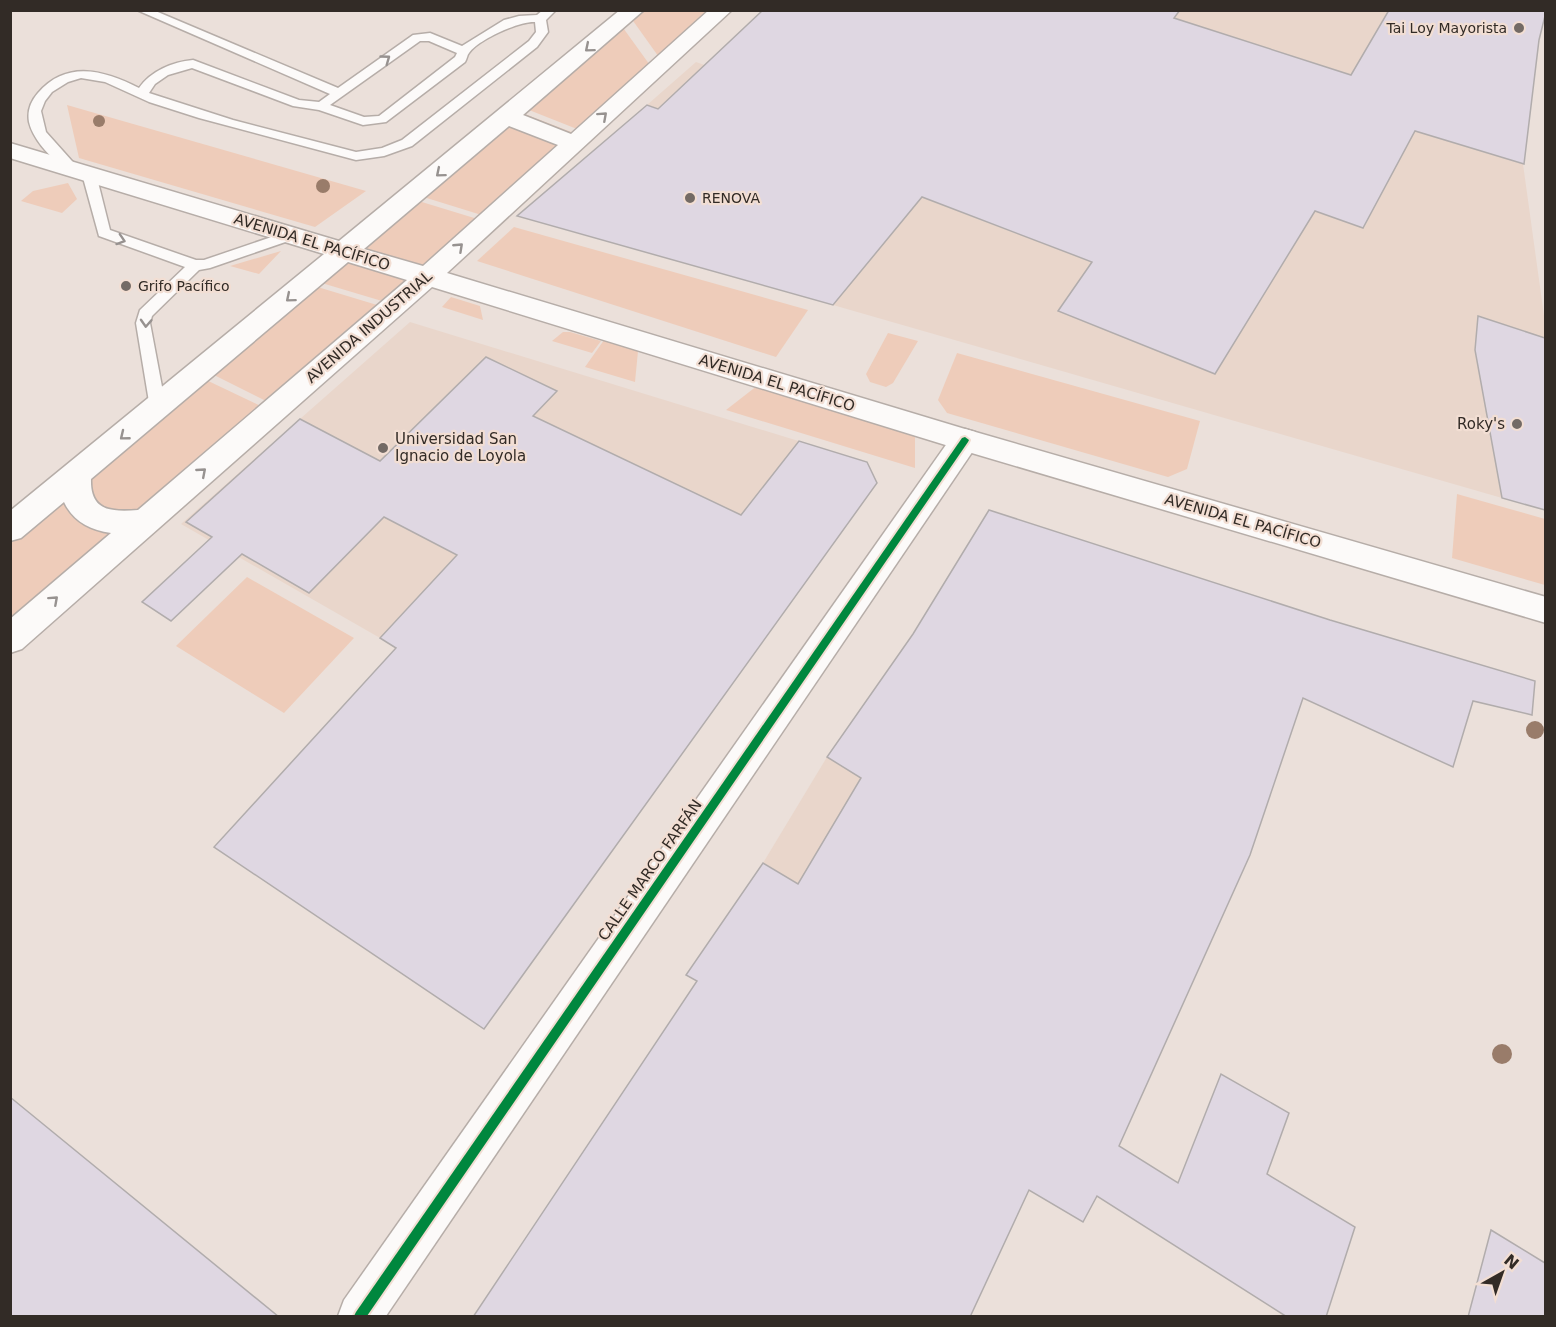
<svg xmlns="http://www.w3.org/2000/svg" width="1556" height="1327" font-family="'DejaVu Sans',sans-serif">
  <rect width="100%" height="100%" fill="#ebe0da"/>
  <!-- built -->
  <g fill="#e9d6cb">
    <path d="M1180,10l209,1 -38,64 -177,-57z"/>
    <path d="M696,62l48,17 121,96 152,59 15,-18 9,27 72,26 -4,8 -21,-9 -29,43 155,63 101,-163 49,17 23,-44 1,-61 135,41 22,159v15l-67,-22 -3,34 27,148 -669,-193 52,-64 -180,-114 -58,-22z"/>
    <path d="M410,322l457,140 10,21 -225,311 -471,-270z"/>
    <path d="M827,757l34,21 94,201 -192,-116z"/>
  </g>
  <!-- green -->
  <g fill="#eeccba">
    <path d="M639,11h78l-56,49 -30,-42z"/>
    <path d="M621,25l31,43 -70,63 -58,-23z"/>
    <path d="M67,105l299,86 -51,36 -236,-69z"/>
    <path d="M517,111l62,24 -91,82 -71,-22z"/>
    <path d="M68,183l9,16 -15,14 -41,-12 12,-10z"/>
    <path d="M412,199l72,22 -58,53 -75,-24z"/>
    <path d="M514,227l294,83 -32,47 -299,-96z"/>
    <path d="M281,251l-22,23 -29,-8z"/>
    <path d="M346,254l75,24 -29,26 -77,-23z"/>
    <path d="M311,285l76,23 -113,97 -66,-33z"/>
    <path d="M451,297l29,9 3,14 -41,-13z"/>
    <path d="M563,332h7l31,9 -9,12 -40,-12z"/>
    <path d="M609,333l30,8 -4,41 -50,-15z"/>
    <path d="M888,333l30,8 -25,42 -7,4 -16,-5 -4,-8z"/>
    <path d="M957,353l243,68 -13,48 -19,8 -221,-64 -9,-13z"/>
    <path d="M202,378l67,32 -258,228v-102z"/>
    <path d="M762,382l153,46v40l-189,-58z"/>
    <path d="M1457,494l88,25v66l-93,-27z"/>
    <path d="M247,577l107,61 -70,75 -108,-67z"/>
  </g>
  <!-- building -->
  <g fill="#dfd7e2" stroke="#b1acac" stroke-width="1.5">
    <path d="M763,10h417l-6,8 177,57 38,-65h156v6l-6,24 -15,124 -109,-33 -52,97 -48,-17 -100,163 -157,-63 34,-49 -170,-65 -89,108 -316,-89 130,-111 11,4z"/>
    <path d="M1478,316l67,22v172l-43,-12 -27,-148z"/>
    <path d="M486,357l71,34 -24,25 208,99 58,-74 68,21 10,21 -393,546 -270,-182 182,-199 -16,-10 77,-83 -73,-38 -75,76 -67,-39 -71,67 -29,-19 70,-65 -26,-15 114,-103 80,42z"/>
    <path d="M989,510l341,110 205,61 -3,34 -59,-14 -20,66 -150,-69 -53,157 -131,291 59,37 43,-109 68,39 -22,61 88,53 -29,90h-39l-190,-121 -14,26 -54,-32 -59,127h-497l224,-336 -11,-6 77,-112 35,21 63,-106 -34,-21 86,-123z"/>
    <path d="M10,1097l269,220h-269z"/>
    <path d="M1491,1230l54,33v54h-77z"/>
  </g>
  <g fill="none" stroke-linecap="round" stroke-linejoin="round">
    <!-- service casing -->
    <g stroke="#b6ada8" stroke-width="3">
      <g id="service">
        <path d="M137,10h16l185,78 75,-53 17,-2 32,13 42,-26 15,-4 18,-1 6,-5h13l-10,10 2,12 -11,15 -125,99 -28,10 -28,4 -157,-42 -50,-16 -44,-20 -24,-4 -13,4 -16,10 -7,9 -4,10 5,21 34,38 -2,3h-10c-14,-14 -34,-30 -39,-51 -2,-11 2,-21 9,-29 29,-34 68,-22 101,-5 12,-17 33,-26 54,-28l106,40 20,2 11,-8zM535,22l1,10 -7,9 -127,99 -20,8 -26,4 -123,-32 -84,-27 6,-9 13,-9 24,-7 101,38 26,4 44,15 23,-3 79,-60c2,-3 2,-7 4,-9 9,-13 50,-32 66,-31zM420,41h9l28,12 -2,4 -76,59 -15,1 -34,-12z"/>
        <path d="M89,170l7,4 14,56 86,30h8l88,-30 7,5 -2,3 -87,30 -11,2 -47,46 -2,7 16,85 -3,4h-10l-3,-4 -14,-85 4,-13 45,-43 -86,-31 -17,-62z"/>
      </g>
    </g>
    <!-- minor casing -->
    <g stroke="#b6ada8" stroke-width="3">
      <path id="minor" d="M965,429l10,3 5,8 -5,8 -589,868h-48l6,-16 611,-868z"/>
    </g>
    <!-- secondary casing -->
    <g stroke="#b6ada8" stroke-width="3">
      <path id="secondary" d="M620,10h24l-121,105 48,19 138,-124h23l-285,263 518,156 581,168v26l-581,-172 -533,-164 -410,362 -12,4v-34l101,-86c-22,-3 -38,-12 -47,-31l-43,36 -11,3v-30l314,-257 -314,-96v-15l329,98zM509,126l49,19 -135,121 -59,-17zM348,262l59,18 -269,230c-27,2 -48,1 -47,-31z"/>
    </g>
    <!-- service -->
    <use href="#service" fill="#fcfaf9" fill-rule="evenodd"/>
    <!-- minor -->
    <use href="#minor" fill="#fcfaf9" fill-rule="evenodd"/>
    <!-- secondary -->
    <use href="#secondary" fill="#fcfaf9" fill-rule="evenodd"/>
    <!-- cycleway casing -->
    <g stroke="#f2ded3" stroke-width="4">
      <path id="cycleway" d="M965,437l4,3 -1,2 -601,874h-13l2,-4 606,-874z"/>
    </g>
    <!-- cycleway -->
    <use href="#cycleway" fill="#00873e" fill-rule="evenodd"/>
  </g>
  <!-- trees -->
  <g fill="#997c6a">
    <circle cx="99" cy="121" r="6"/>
    <circle cx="323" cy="186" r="7"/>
    <circle cx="1535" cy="730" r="9"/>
    <circle cx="1502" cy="1054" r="10"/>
  </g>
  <!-- one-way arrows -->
  <defs><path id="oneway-chevron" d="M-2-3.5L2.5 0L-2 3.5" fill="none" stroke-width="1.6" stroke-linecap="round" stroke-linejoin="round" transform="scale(1.5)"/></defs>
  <g stroke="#979290">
    <use href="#oneway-chevron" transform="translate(589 48) rotate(140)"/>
    <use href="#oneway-chevron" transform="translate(386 59) rotate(-36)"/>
    <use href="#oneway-chevron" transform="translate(603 116) rotate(-42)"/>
    <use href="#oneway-chevron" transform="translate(440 173) rotate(140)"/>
    <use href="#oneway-chevron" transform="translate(121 240) rotate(18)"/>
    <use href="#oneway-chevron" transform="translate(459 247) rotate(-43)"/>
    <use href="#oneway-chevron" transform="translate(290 298) rotate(140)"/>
    <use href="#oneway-chevron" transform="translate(146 323) rotate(93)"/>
    <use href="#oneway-chevron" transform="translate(124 436) rotate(141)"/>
    <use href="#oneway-chevron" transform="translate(202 472) rotate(-41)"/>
    <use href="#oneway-chevron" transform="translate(54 600) rotate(-42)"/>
  </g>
  <!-- markers -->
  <g fill="#736a65" stroke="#f2ded3" stroke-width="2">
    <circle cx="1519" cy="28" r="6"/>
    <circle cx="690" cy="198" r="6"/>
    <circle cx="126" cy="286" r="6"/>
    <circle cx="1517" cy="424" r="6"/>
    <circle cx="383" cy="448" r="6"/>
  </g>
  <g text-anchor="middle" stroke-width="4.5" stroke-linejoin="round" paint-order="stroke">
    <!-- far-poi labels -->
    <g font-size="14" fill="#322b26" stroke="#f2ded3" text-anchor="start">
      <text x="1507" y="33" text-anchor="end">Tai Loy Mayorista</text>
      <text x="702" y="203">RENOVA</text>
      <text x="138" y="291">Grifo Pacífico</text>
    </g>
    <!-- street labels -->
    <g font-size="15" fill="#322b26" stroke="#f2ded3">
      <text transform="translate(312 242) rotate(17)" y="5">AVENIDA EL PACÍFICO</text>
      <text transform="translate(369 327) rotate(-41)" y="5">AVENIDA INDUSTRIAL</text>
      <text transform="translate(777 383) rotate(17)" y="5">AVENIDA EL PACÍFICO</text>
      <text transform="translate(1243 521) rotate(16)" y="5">AVENIDA EL PACÍFICO</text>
      <text transform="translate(650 870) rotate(-55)" y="5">CALLE MARCO FARFÁN</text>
    </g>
    <!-- poi labels -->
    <g font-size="15" fill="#322b26" stroke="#f2ded3" text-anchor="end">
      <text x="1505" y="429">Roky's</text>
      <text x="395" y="444" text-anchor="start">Universidad San<tspan x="395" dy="17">Ignacio de Loyola</tspan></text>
    </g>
  </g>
  <!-- border -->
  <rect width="1556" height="1327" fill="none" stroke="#322b26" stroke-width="24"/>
  <!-- north arrow -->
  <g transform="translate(1502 1273) rotate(40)" stroke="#f2ded3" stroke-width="4.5" paint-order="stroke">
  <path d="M0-4.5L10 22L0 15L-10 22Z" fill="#322b26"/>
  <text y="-9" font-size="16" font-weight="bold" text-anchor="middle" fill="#322b26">N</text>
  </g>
</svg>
